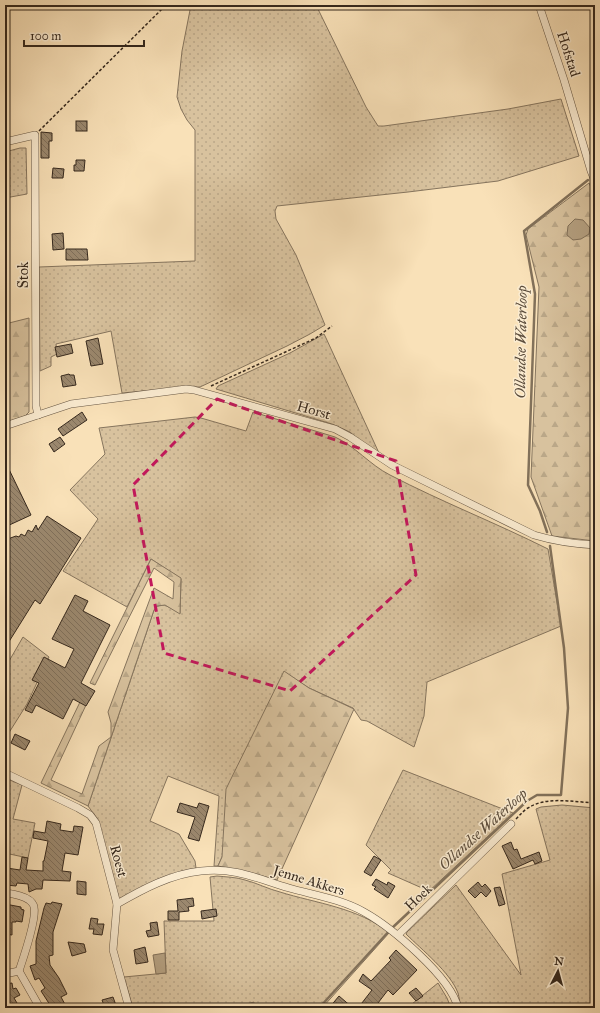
<svg xmlns="http://www.w3.org/2000/svg" width="600" height="1013" font-family="'IM FELL Great Primer',serif">
  <defs>
    <pattern id="grass-dots" width="8" height="8" patternUnits="userSpaceOnUse"><rect width="8" height="8" fill="#d8c29e"/><path d="M2 2h.1M6 6h.1" fill="none" stroke="#baa788" stroke-width="1.8" stroke-linecap="round"/></pattern>
    <pattern id="forest-firs" width="22" height="20" patternUnits="userSpaceOnUse"><rect width="22" height="20" fill="#d8c29e"/><path d="M5 1l3.5 6h-7zM16 11l3.5 6h-7z" fill="#baa788"/></pattern>
    <pattern id="building-back-hatch" width="6" height="6" patternUnits="userSpaceOnUse"><rect width="6" height="6" fill="#9b886e"/><path d="M-1 5l2 2M0 0l6 6M5-1l2 2" fill="none" stroke="#7f6f5a"/></pattern>
  </defs>
  <rect width="100%" height="100%" fill="#f9e1b8"/>
  <filter id="stains"><feTurbulence type="fractalNoise" baseFrequency=".005" numOctaves="4"/><feColorMatrix values="0 0 0 0 .2 0 0 0 0 .09 0 0 0 0 .02 0 0 0 .5 -.17"/></filter>
  <radialGradient id="worn" r=".72"><stop offset=".6" stop-color="#630" stop-opacity="0"/><stop offset="1" stop-color="#630" stop-opacity=".3"/></radialGradient>
  <!-- grass -->
  <g fill="url(#grass-dots)" stroke="#86755e">
    <path d="M191,5h125l50,102 12,19h6l124,-17 53,-10 18,57 -81,25 -90,11 -131,14 -2,5 1,8 20,36 29,70 -15,9 -23,12 -87,41h-14l-64,6 -11,-62 -55,13 1,10 -6,3v9l-11,5 -1,-104 156,-6v-131l-8,-10 -6,-11 -4,-12 5,-46z"/>
    <path d="M20,148h6l1,46 -22,4v-46z"/>
    <path d="M324,334l2,4 53,115 -14,-8 -15,-13 -18,-8 -116,-35 2,-3 72,-33z"/>
    <path d="M253,412l82,25c20,9 35,28 55,38 52,27 106,48 158,74l13,77 -134,56 -3,34 -10,31 -47,-26 -6,-1 -8,-12 -44,-20 -25,-16 -62,185 -4,9h-4l5,-70 -51,-20 -18,45 29,13 16,27 1,7 -13,3 -60,27 -6,1 -21,-82 -8,-11 66,-196 3,-4 8,-1 15,8 1,-34 -30,-20 -24,48 -64,-36 35,-52 -28,-29 35,-36 -6,-26 96,-11 6,1 45,13z"/>
    <path d="M23,637l26,20 -22,47 -22,35v-71z"/>
    <path d="M403,770l110,43 -85,79 -6,-4 -34,-15 3,-3 -25,-25z"/>
    <path d="M5,778l17,7 -9,34 22,4 -7,35 -23,-5z"/>
    <path d="M562,805l33,3v200h-134c-1,-5 -2,-11 -3,-15 -8,-21 -36,-43 -52,-59l1,-2 49,-47 65,90 -19,-101 48,-14 -14,-51 5,-2z"/>
    <path d="M217,876c9,1 19,1 28,4 12,3 23,9 35,12 35,11 80,16 109,41l-67,75h-69l1,-6 -23,6h-98l-9,-31 42,-4 -2,-52h50l-4,-44z"/>
    <path d="M438,983l9,15 4,10h-44z"/>
  </g>
  <!-- forest -->
  <g fill="url(#forest-firs)" stroke="#86755e">
    <path d="M589,183l6,13v345l-43,-5 -21,-59 8,-190 -13,-52 2,-6z"/>
    <path d="M29,318v94l-4,4 -20,7v-99z"/>
    <path d="M151,559l30,19 -1,36 -15,-9 -8,1 -3,4 -66,196 -47,-23 39,-81 6,3 -35,75 31,14 17,-48 12,-9v-14l-3,-11 46,-124 19,11 1,-17 -20,-14 -59,117 -5,-2z"/>
    <path d="M284,671l25,17 45,21 -77,171 -29,-8 -30,-6 4,-9 4,-68z"/>
  </g>
  <!-- water -->
  <g fill="#b6a283" stroke="#82715a">
    <path d="M575,219l8,1 7,8 -1,6 -8,5 -8,1 -6,-5 1,-9z"/>
    <path d="M165,953l1,20 -10,1 -3,-19z"/>
  </g>
  <g fill="none" stroke-linecap="round" stroke-linejoin="round">
    <!-- stream -->
    <g stroke="#82715a" stroke-width="2.5">
      <path d="M547,532l-7,-21 -12,-26 7,-191 -11,-63 64,-51"/>
      <path d="M319,1008l72,-79 136,-128 10,-6h24l7,-87 -4,-60 -14,-102"/>
    </g>
  </g>
  <!-- building -->
  <g fill="url(#building-back-hatch)" stroke="#35281d">
    <rect x="76" y="121" width="11" height="10"/>
    <path d="M41,132l11,1v8h-3v17h-8z"/>
    <path d="M76,160h9l-1,11h-10v-6h2z"/>
    <path d="M53,168l11,1 -1,9h-11z"/>
    <path d="M63,233l1,16 -11,1 -1,-16z"/>
    <path d="M66,249h21l1,11h-22z"/>
    <path d="M98,338l5,26 -12,2 -5,-25z"/>
    <path d="M71,344l2,9 -16,4 -2,-10z"/>
    <path d="M69,374l1,1h4l2,10 -13,2 -2,-11z"/>
    <path d="M82,412l5,8 -24,16 -5,-7z"/>
    <path d="M60,437l5,7 -11,8 -5,-8z"/>
    <path d="M5,461l26,54 -26,12z"/>
    <path d="M47,516l34,22 -41,66 -5,-4 -30,48v-108l11,-4 3,1 2,-3 4,2 3,-6 4,2 4,-7 2,5z"/>
    <path d="M75,595l13,6 -5,10 27,14 -29,58 14,8 -9,15 -13,-7 -10,20 -27,-14 -4,8 -7,-3 14,-27 -7,-3 12,-23 21,11 9,-19 -22,-10z"/>
    <path d="M15,734l15,7 -5,9 -14,-7z"/>
    <path d="M180,803l17,5 2,-5 10,3 -10,35 -11,-3 7,-21 -18,-5z"/>
    <path d="M47,821l14,3 -1,6 13,2 1,-6 9,1 -5,28 -13,-2 -3,18 9,1 -1,9 -27,-1 -1,9h-6l-7,3 -1,-8 -11,-1 -1,3 -10,-1 2,-11h-2l1,-6 13,2 2,-13 6,1 -2,12 17,1v-10h1l4,-20 -15,-3 1,-7 11,2z"/>
    <path d="M511,842l3,8 3,-1 4,10 18,-7 3,9 -7,3 -2,-4 -20,9 -11,-23z"/>
    <path d="M374,856l7,4 -10,16 -7,-4z"/>
    <path d="M376,879l11,6 1,-3 7,4 -7,12 -14,-9 2,-2 -4,-2z"/>
    <path d="M77,881l9,1v13l-9,-1z"/>
    <path d="M478,882l4,5 3,-3 6,7 -5,6 -5,-5 -6,6 -7,-7z"/>
    <path d="M500,887l5,17 -6,2 -5,-18z"/>
    <path d="M193,898l1,8 -6,1 1,4 -10,1v8h-11v-9h10l-1,-11z"/>
    <path d="M52,902l10,2 -9,28v23l-4,1 1,9 9,13 8,16 -6,3 6,11h-15l-11,-17 4,-3 -6,-10 -4,2 -5,-14 6,-2v-23l8,-33 2,-5 5,1z"/>
    <path d="M5,904l16,3v2l3,1 -2,12 -6,-1v1h-4v13l-7,-1z"/>
    <path d="M216,909l1,7 -15,3 -1,-8z"/>
    <path d="M91,918l7,1 -1,5h7l-2,11 -9,-1 1,-5h-5z"/>
    <path d="M157,922l2,13 -11,2 -2,-6 5,-1 -1,-7z"/>
    <path d="M68,942l16,2 2,8 -14,4z"/>
    <path d="M145,947l3,15 -12,2 -2,-14z"/>
    <path d="M396,950l21,20 -24,25 -5,-5 -10,13 7,5h-27l14,-18 -13,-9 4,-7 8,7 20,-21 -2,-2z"/>
    <path d="M12,983l1,6 3,-1 4,7 -6,3 6,10h-13l-1,-7h-1v-17z"/>
    <path d="M416,988l7,8 -7,5 -7,-8z"/>
    <path d="M339,996l14,12h-24z"/>
    <path d="M113,997l4,11h-12l-3,-8z"/>
  </g>
  <g fill="none" stroke-linecap="round" stroke-linejoin="round">
    <!-- street casing -->
    <g stroke="#665644" stroke-width="8">
      <g id="street">
        <path d="M539,5l25,75 27,91 4,10"/>
        <path d="M5,142l30,-7 1,271 2,9"/>
        <path d="M5,426l66,-22 115,-15 8,1 141,39 15,8 42,28 142,70c20,6 40,9 61,10"/>
        <path d="M5,773l73,35 12,7 6,8 21,81 -4,46 16,58"/>
        <path d="M5,893c8,1 17,2 24,7 2,1 5,5 5,7 3,12 -11,52 -15,64"/>
        <path d="M117,904c26,-15 54,-30 84,-33 34,-4 57,8 88,17 25,7 52,11 75,24 27,15 87,65 94,96"/>
        <path d="M398,935l113,-111"/>
        <path d="M19,971l21,37"/>
        <path d="M5,974l14,-3"/>
      </g>
    </g>
    <!-- path -->
    <g stroke="#35281d" stroke-width="1.5" stroke-dasharray="3 2" stroke-linecap="butt">
      <path d="M39,131l127,-126"/>
      <path d="M211,386l105,-48 16,-12"/>
      <path d="M516,819c4,-4 7,-8 12,-11 18,-12 46,-6 67,-5"/>
    </g>
    <!-- street -->
    <use href="#street" stroke="#fbecd1" stroke-width="7"/>
  </g>
  <!-- marked area -->
  <path fill="none" stroke="#c2185b" stroke-width="3" stroke-dasharray="8 5" stroke-linejoin="round" d="M217,399l179,62 20,114 -126,116 -126,-38 -31,-168z"/>
  <g text-anchor="middle" stroke-width="3" stroke-linejoin="round" paint-order="stroke">
    <!-- street labels -->
    <g font-size="14" fill="#35281d" stroke="#fbecd1">
      <text transform="translate(569 54) rotate(72)" y="5">Hofstad</text>
      <text transform="translate(23 275) rotate(-90)" y="5">Stok</text>
      <text transform="translate(314 410) rotate(16)" y="5">Horst</text>
      <text transform="translate(119 861) rotate(75)" y="5">Roest</text>
      <text transform="translate(309 880) rotate(17)" y="5">Jenne Akkers</text>
      <text transform="translate(418 897) rotate(-44)" y="5">Hoek</text>
    </g>
    <!-- water labels -->
    <g font-size="15" font-style="italic" fill="#5c4d3c" stroke="#fbecd1">
      <text transform="translate(521 342) rotate(-89)" y="5">Ollandse Waterloop</text>
      <text transform="translate(483 829) rotate(-42)" y="5">Ollandse Waterloop</text>
    </g>
  </g>
  <!-- margin -->
  <rect width="600" height="1013" fill="none" stroke="#f9e1b8" stroke-width="20"/>
  <rect x="6" y="6" width="588" height="1001" fill="none" stroke="#35281d" stroke-width="2"/>
  <rect x="10" y="10" width="580" height="993" fill="none" stroke="#35281d"/>
  <!-- north arrow -->
  <g transform="translate(558 971) rotate(6)" stroke="#fbecd1" stroke-width="3" paint-order="stroke">
  <path d="M0-3L7 15L0 10L-7 15Z" fill="#35281d"/>
  <text y="-6" font-size="11" font-weight="bold" text-anchor="middle" fill="#35281d">N</text>
  </g>
  <!-- scale -->
  <path d="M24 40v6h120v-6" fill="none" stroke="#35281d" stroke-width="2"/>
  <text x="30" y="40" font-size="12" fill="#35281d" stroke="#fbecd1" stroke-width="3" paint-order="stroke">100 m</text>
  <rect width="100%" height="100%" filter="url(#stains)"/>
  <rect width="100%" height="100%" fill="url(#worn)"/>
</svg>
